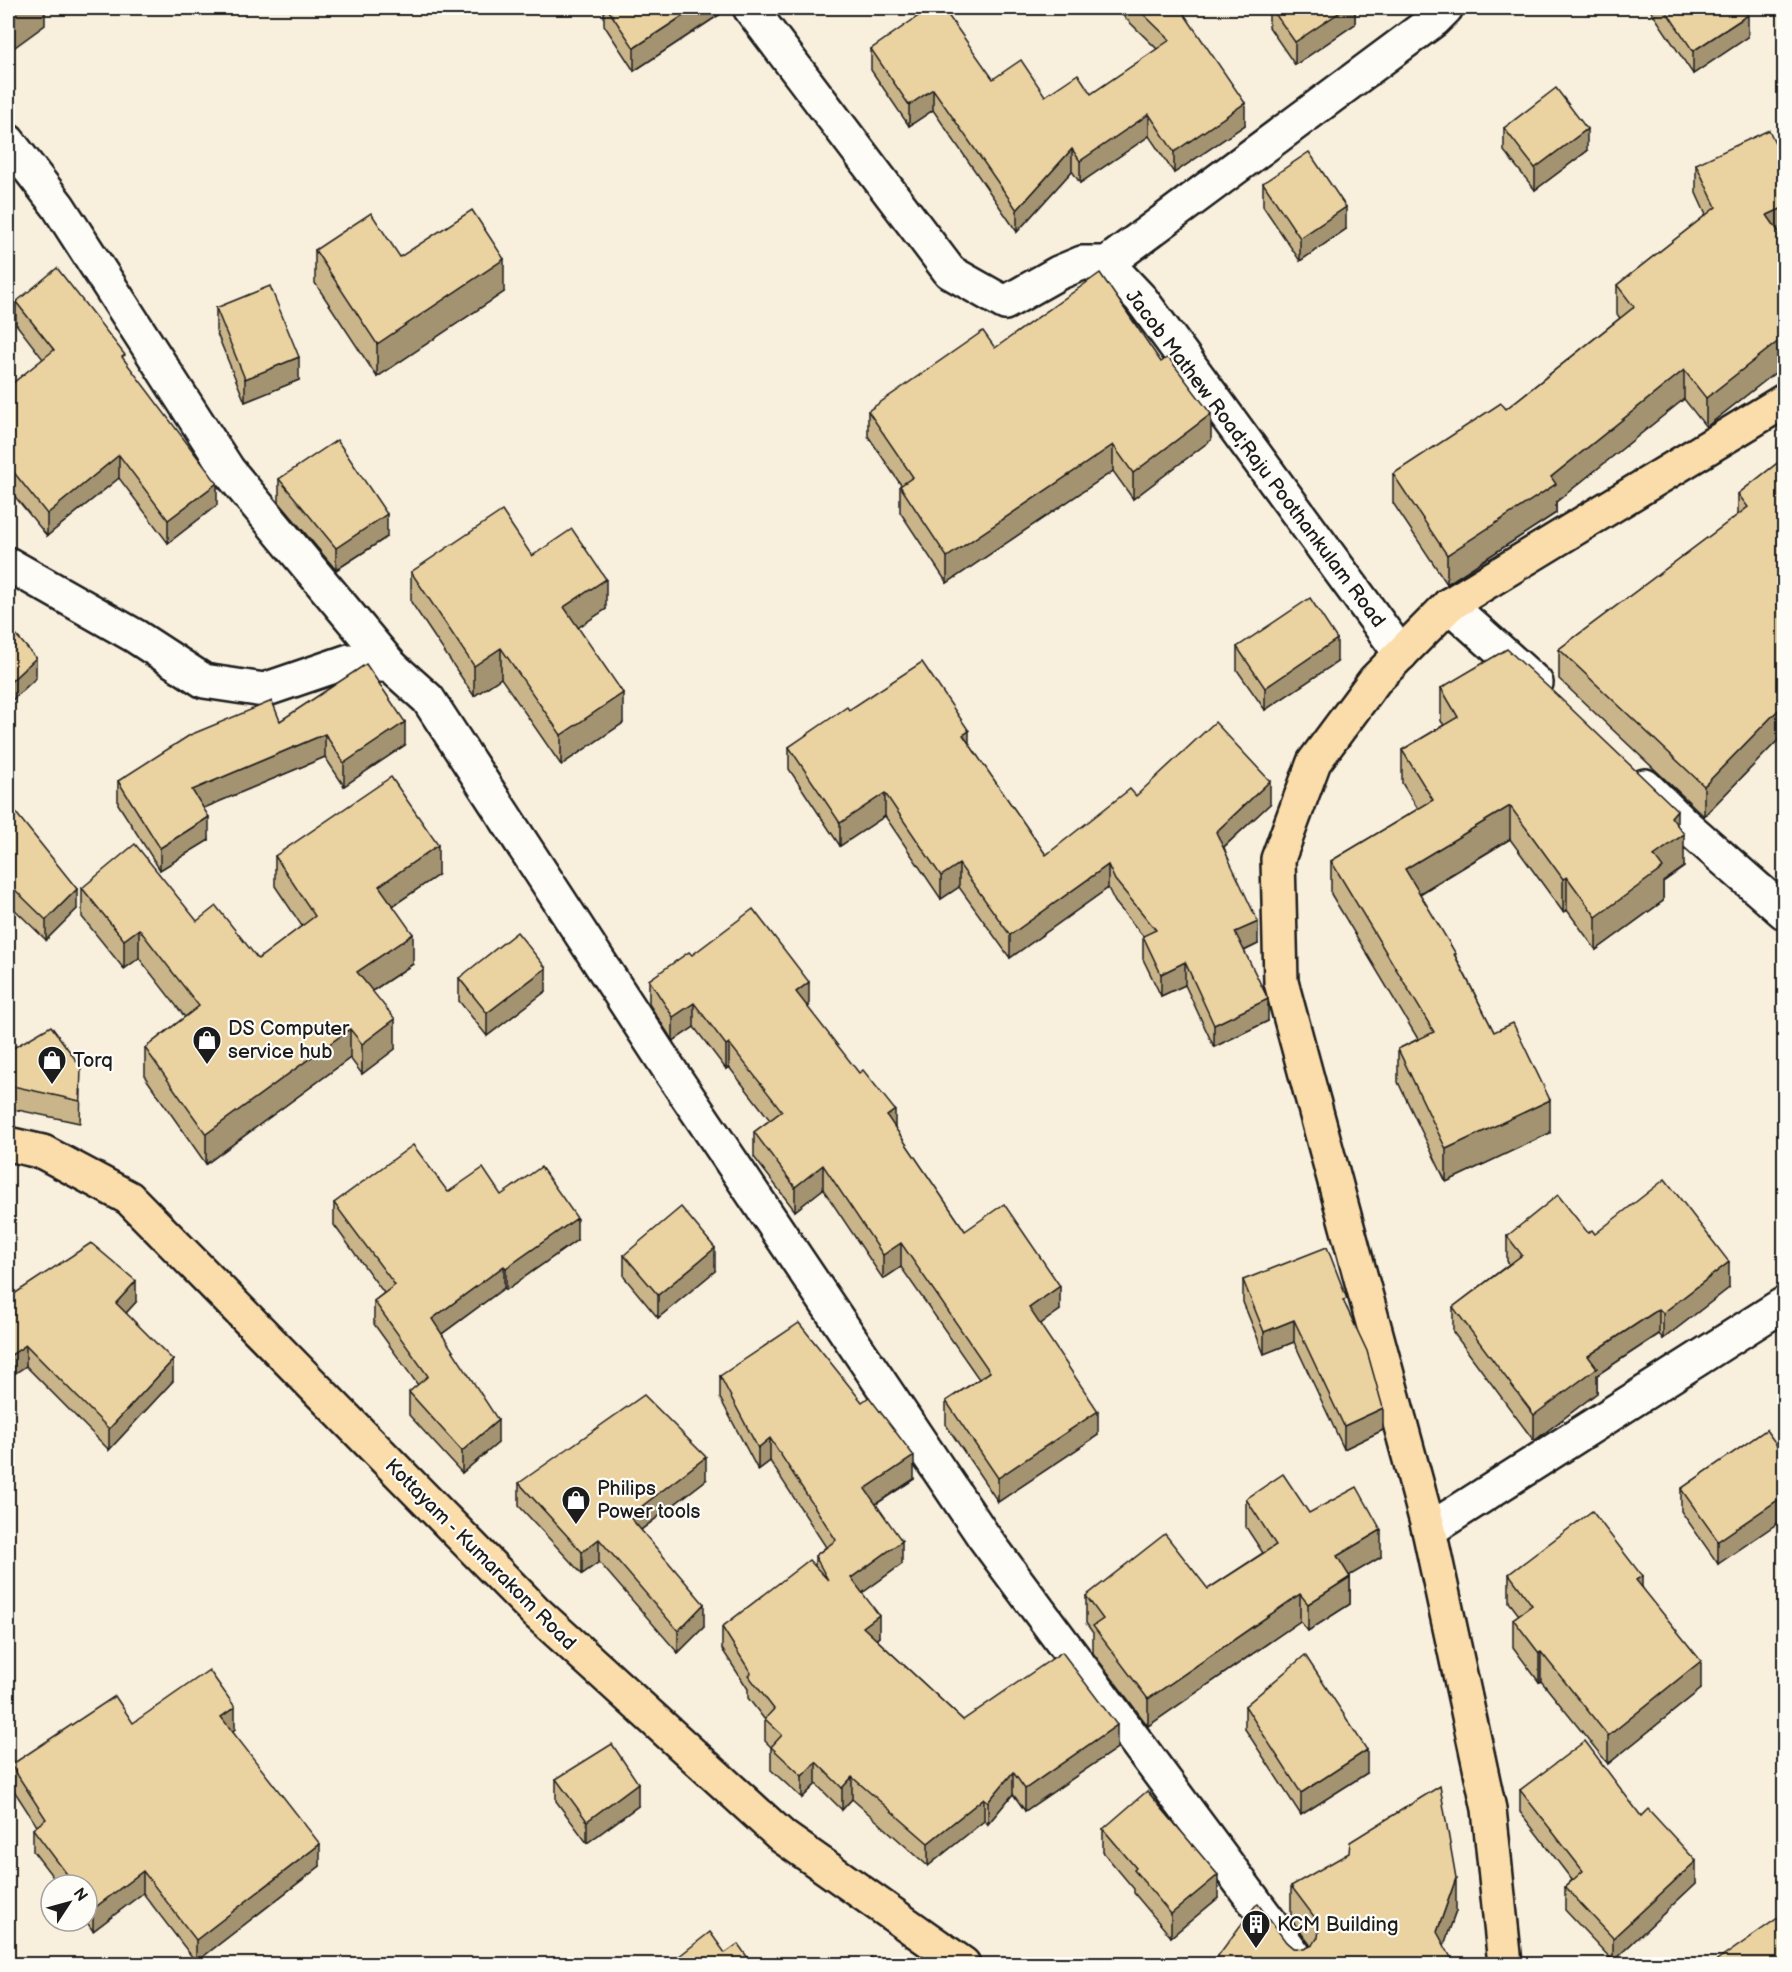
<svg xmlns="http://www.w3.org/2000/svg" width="1792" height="1972" font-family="'Balsamiq Sans',sans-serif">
  <rect width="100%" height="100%" fill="#f8efdd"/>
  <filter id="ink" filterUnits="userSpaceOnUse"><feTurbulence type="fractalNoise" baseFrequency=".0167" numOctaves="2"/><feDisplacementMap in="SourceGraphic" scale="12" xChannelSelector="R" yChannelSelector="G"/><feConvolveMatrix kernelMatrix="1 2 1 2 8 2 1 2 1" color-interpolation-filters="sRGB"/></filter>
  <g filter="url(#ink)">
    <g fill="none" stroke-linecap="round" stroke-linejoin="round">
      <!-- minor casing -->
      <g stroke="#1c1c1c" stroke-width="38">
        <g id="minor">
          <path d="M750,8l200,264 55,31 53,-30 24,-10h25l327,-243 12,-12"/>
          <path d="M8,141l50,65 170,264 163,196"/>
          <path d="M1107,263l34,36 260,355"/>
          <path d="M8,564l127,72 69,45 60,9 85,-29 42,5 37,33 243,373 313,465 317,427"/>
          <path d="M1449,605l87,78"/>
          <path d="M1645,786l40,39 99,87"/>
          <path d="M1429,1530l355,-226"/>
        </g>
      </g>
      <!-- major casing -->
      <g stroke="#1c1c1c" stroke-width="38">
        <g id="major">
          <path d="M8,1144l35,8 86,46 407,414 247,225 180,127"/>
          <path d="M1505,1964l-16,-155 -60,-279 -148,-548 -3,-123 36,-97 61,-82 74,-75 335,-204"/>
        </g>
      </g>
      <!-- minor -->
      <use href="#minor" stroke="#fdfcf7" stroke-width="33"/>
      <!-- major -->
      <use href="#major" stroke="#fbddab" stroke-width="33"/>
    </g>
    <!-- wall -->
    <g fill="#cab58a" stroke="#1c1c1c" stroke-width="1.5">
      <path d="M604,8h121v3l-91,60 -30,-46z"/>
      <path d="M1115,8h65l65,117 -71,48 -25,-37 -69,47 -8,-12 -55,61 -84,-122 -24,16 -38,-56v-21l122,30 52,17 46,-2 66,-45z"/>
      <path d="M1269,8h86v16l-60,41 -26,-38z"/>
      <path d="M1649,8h94l5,29 -55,37z"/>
      <path d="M1504,128l83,23 -52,39 -31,-39z"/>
      <path d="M1696,164h89v72l-3,1 3,4v124l-79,62 -22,-28 -128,103v11l-109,71 -54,-81v-29l113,-65 114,-91 -3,-4v-29l89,-70 -10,-22z"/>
      <path d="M1263,183l83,46 -46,32 -37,-55z"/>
      <path d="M315,250l85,7 104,35 -127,85 -62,-94z"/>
      <path d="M16,302l109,59 92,144 -49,38 -49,-65 -72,58 -39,-48v-101l35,-28 -27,-35z"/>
      <path d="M216,308l83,72 -54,22 -29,-71z"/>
      <path d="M995,348l216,92 -78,59 -20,-28 -166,112 -47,-71v-26l1,-1 -33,-49v-25z"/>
      <path d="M1785,457v276l-81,83 -145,-137v-30l179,-134v-21z"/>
      <path d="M279,479l108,58 -51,33 -57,-68z"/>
      <path d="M532,556l74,53 -28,18 45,96 -62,42 -60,-87 -27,18 -63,-94v-30z"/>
      <path d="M1237,647l100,15 -72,48 -28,-40z"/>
      <path d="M1441,688l236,138 7,41 -21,15v19l-67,49 -29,-40 -4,2 -53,-73 -90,55 36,63 38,75 56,101 -104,49 -48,-100v-33l20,-10 -87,-145v-33l87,-52 -16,-26v-33l42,-25 -3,-4z"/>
      <path d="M849,710l120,34 77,111 90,-59 134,8 -46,43 34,97 -14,7 24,70 -54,26 -29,-62 -24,11 -18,-37v-23l-28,-34 -7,-14 -98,70 -51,-71 -18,12 -56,-83 -45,30 -51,-77v-22z"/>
      <path d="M280,721l125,24 -61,41 -19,-29 -122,51 6,32 -49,30 -42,-66v-23z"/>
      <path d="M8,803l69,106 -31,31 -38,-37z"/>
      <path d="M275,856l163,19 -45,31 20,58 -41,27 23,58 -33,25 -12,-16 -144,106 -61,-87v-29l40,-31 -46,-59 -15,11 -42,-52v-29l115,33 61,38 44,-33 -27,-40z"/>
      <path d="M692,955l117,51 -2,1 88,121 70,103 95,79 -20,14 58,111 -100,67 -52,-77v-24l33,-22 -78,-112 -18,12 -60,-90 -28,22 -41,-54v-25l16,-12 -41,-53 -3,2 -32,-42 -21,14 -24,-37v-24z"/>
      <path d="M459,978l87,13 -59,45 -28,-35z"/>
      <path d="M8,1051l73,39 -1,33 -72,-15z"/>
      <path d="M1785,1139v44l-3,-3v-40z"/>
      <path d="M448,1192l53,3 76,45 -71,50 -2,-2 -62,46 56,109 -36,30 -53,-58v-23l9,-7 -44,-61v-23l10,-8 -50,-68v-22z"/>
      <path d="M1588,1233l7,1 134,54 -66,51 -4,-5 -62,41v18l-63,48 -81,-109v-25l56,-43 -2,-3v-25z"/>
      <path d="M624,1255l91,16 -57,47 -34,-41z"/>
      <path d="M1243,1280l104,28 36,122 -39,19 -50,-107 -30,12 -21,-52z"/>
      <path d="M8,1298l128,4 -10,11 47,68 -64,69 -83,-84z"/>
      <path d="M720,1376l194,103 -38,25 26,60 -40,29 17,44 -3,2 87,81 154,28 -92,63 -12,-17 -25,30 -4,-3 -56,45 -76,-67 -10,11 -26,-26 -14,14 -31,-28v-23l-6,-6v-21l-17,-22v-9l-26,-40v-22l93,-60v-11l11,-9 -56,-86 -12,9 -38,-72z"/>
      <path d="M1766,1430l-48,134 -37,-53v-22z"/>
      <path d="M706,1480l-65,50 63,97 -26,26 -79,-91 -17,12 -63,-68v-23z"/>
      <path d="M1246,1499l63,14 72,44 -31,18v29l-42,27 -8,-10 -152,105 -55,-73v-20l-7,-10v-27l122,-7 55,-36 -17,-26z"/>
      <path d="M1509,1574l133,13 59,102 -93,75 -67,-83 -2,1 -26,-35v-28l6,-4 -10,-13z"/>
      <path d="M1245,1706l122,67 -66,42 -56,-86z"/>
      <path d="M133,1723l102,6 -3,2 88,135 -124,96 -53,-69 -50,38 -7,-10h1v-36h-28l-26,-34v-22l4,-3 -26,-40v-21z"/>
      <path d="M556,1779l82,27 -51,37 -31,-42z"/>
      <path d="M1520,1790l121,26 55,67 -83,78 -48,-51v-23l7,-7 -52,-68z"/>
      <path d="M1103,1829l115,69 -47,39 -37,-44v-4l-31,-37z"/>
      <path d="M1291,1886l165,25 -12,33 -233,21 75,-23 7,6 11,1 7,-3 -20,-27z"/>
    </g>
    <!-- shaded-wall -->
    <g fill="#a49371" stroke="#1c1c1c" stroke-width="1.5">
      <path d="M10,8h35v17l-37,27v-43z"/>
      <path d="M695,8h30v3l-91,60v-23z"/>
      <path d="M1346,8h9v16l-60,41v-23z"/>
      <path d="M1748,15v22l-55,37v-23z"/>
      <path d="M933,89v21l-24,16v-21z"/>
      <path d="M1245,103v22l-71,48v-21z"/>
      <path d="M1149,114v22l-69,47v-22z"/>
      <path d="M1587,129v22l-52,39v-22z"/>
      <path d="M1072,149v22l-55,61v-22z"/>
      <path d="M1346,207v22l-46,32v-23z"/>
      <path d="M1785,207v29l-18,8v-29z"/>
      <path d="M504,259v33l-127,85v-33z"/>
      <path d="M1785,336v29l-79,62v-29z"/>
      <path d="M299,357v23l-54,22v-23z"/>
      <path d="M1684,370v29l-128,103v11l-109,71v-29l104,-78z"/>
      <path d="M1211,414v26l-78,59v-26z"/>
      <path d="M1113,445v26l-166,112v-26z"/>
      <path d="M119,455v23l-72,58v-22z"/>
      <path d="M217,483v22l-49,38v-23z"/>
      <path d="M387,514v23l-51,33v-22z"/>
      <path d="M606,579v30l-42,28v-30z"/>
      <path d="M1337,639v23l-72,48v-22z"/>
      <path d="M501,648v30l-27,18v-30z"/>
      <path d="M36,658v20l-28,26v-20z"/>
      <path d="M623,693v30l-62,42v-30z"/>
      <path d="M1785,703v30l-81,83v-30z"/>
      <path d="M405,722v23l-61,41v-23z"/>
      <path d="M969,731v22l-6,-18z"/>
      <path d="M325,734v23l-133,56v-23z"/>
      <path d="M1270,781v23l-54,50v-22z"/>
      <path d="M885,793v23l-45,30v-23z"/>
      <path d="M1510,806v33l-105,63v-33z"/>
      <path d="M1677,810v29l7,-5v33l-21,15v19l-67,49v-33l58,-61 17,-39z"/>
      <path d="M209,817v23l-49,30v-22z"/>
      <path d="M438,845v30l-59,40v-29z"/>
      <path d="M959,864v23l-18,12v-23z"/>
      <path d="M1108,865v23l-98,70v-23z"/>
      <path d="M1567,877v33l-4,2v-33z"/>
      <path d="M77,889v20l-31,31v-20z"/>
      <path d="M1258,922v22l-23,11v-23z"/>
      <path d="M139,929v29l-15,11v-29z"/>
      <path d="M413,934v30l-56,37v-29z"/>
      <path d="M1185,962v23l-24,11v-22z"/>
      <path d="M546,968v23l-59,45v-23z"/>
      <path d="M809,982v24l-13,10v-24z"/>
      <path d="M1268,999v22l-54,26v-22z"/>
      <path d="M694,1003v24l-21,14v-24z"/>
      <path d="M395,1019v30l-33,25v-30z"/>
      <path d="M350,1029v29l-144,106v-30z"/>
      <path d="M729,1043v24l-3,2v-24z"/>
      <path d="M1550,1100v33l-104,49v-33z"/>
      <path d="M895,1110v24l-8,-18z"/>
      <path d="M823,1165v24l-28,22v-24z"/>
      <path d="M577,1218v22l-71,50v-22z"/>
      <path d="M901,1243v24l-18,12v-24z"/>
      <path d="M715,1248v23l-57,47v-23z"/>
      <path d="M1729,1262v26l-66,51v-26z"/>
      <path d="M504,1266v22l-72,53v-22z"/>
      <path d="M136,1281v21l-20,22v-21z"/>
      <path d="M1060,1286v24l-31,22v-24z"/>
      <path d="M1659,1309v25l-62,41v18l-63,48v-26l54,-59z"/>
      <path d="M1294,1320v22l-30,12v-22z"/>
      <path d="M26,1345v21l-18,12v-21z"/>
      <path d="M173,1360v21l-64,69v-21z"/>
      <path d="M1383,1408v22l-39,19v-23z"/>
      <path d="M1098,1411v24l-100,67v-24z"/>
      <path d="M498,1420v23l-36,30v-22z"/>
      <path d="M770,1438v23l-12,9v-22z"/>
      <path d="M914,1456v23l-49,32v-22z"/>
      <path d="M706,1457v23l-77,59v-23z"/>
      <path d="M1785,1495v23l-67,46v-23z"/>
      <path d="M1381,1530v27l-44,26v-27z"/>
      <path d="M599,1539v23l-17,12v-22z"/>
      <path d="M902,1541v23l-51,37v-23z"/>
      <path d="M1642,1576v28l-6,-24z"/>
      <path d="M1350,1577v27l-42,27v-27z"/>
      <path d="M1300,1594v27l-152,105v-27z"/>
      <path d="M704,1604v23l-26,26v-22z"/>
      <path d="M879,1615v22l-16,12v-22z"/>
      <path d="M1541,1652v29l-2,1v-29z"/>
      <path d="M1701,1661v28l-93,75v-28z"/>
      <path d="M235,1707v22l-14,10v-22z"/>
      <path d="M1117,1725v23l-92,63v-22z"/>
      <path d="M1367,1750v23l-66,42v-22z"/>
      <path d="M816,1762v22l-14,14v-22z"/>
      <path d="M1013,1772v22l-25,30v-22z"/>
      <path d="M852,1777v22l-10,11v-22z"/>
      <path d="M638,1783v23l-51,37v-22z"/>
      <path d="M984,1798v23l-56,45v-23z"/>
      <path d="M320,1844v22l-124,96v-22z"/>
      <path d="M1696,1861v22l-83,78v-23z"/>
      <path d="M143,1871v22l-50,38v-22z"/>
      <path d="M1218,1875v23l-47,39v-23z"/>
      <path d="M1456,1878v33l-19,54v-33z"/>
    </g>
    <!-- building -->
    <g fill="#ebd2a1" stroke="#1c1c1c" stroke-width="1.5">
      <path d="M607,8h88l-61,40z"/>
      <path d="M930,8h13l50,71 28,-19 24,36 33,-22 13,20 79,-54 -33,-32h43l65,95 -71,49 -25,-38 -69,47 -8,-12 -55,61 -84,-121 -24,16 -38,-56z"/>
      <path d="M1271,8h75l-51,34z"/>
      <path d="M1664,8h79l5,7 -55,36z"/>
      <path d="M1556,88l31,41 -52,39 -31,-40z"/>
      <path d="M1769,130l16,34v43l-18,8 18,26v95l-79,62 -22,-28 -133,107 5,7 -109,71 -54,-81 108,-71 5,6 128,-102 -17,-22 99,-78 -20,-43z"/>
      <path d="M1309,152l37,55 -46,31 -37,-55z"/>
      <path d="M472,210l32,49 -127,85 -62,-94 56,-37 29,44z"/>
      <path d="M57,268l68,87 -3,2 95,126 -49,37 -49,-65 -72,59 -39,-49v-78l46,-37 -38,-48z"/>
      <path d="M1100,273l61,89 7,-5 43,57 -78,59 -20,-28 -166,112 -47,-71 13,-9 -45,-66 115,-80 12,17z"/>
      <path d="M270,286l29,71 -54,22 -29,-71z"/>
      <path d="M337,440l50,74 -51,34 -57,-69z"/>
      <path d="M1785,457v246l-81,83 -145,-137 189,-142 -10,-13z"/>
      <path d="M502,511l30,45 40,-27 34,50 -42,28 59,86 -62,42 -60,-87 -27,18 -63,-94z"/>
      <path d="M1310,598l27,41 -72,49 -28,-41z"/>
      <path d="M8,626l28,32 -28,26z"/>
      <path d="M1507,649l54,50 116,111 -6,7 13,17 -30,22 9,12 -67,49 -29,-40 -4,2 -53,-73 -105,63 51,85h-2l40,78 19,-9 37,77 -104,49 -48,-100 36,-17 -103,-171 102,-61 -31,-50 56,-33 -17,-29z"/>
      <path d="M922,662l47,69 -6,4 83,120 84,-66 6,7 79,-74 55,59 -54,51 42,90 -23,10 33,67 -54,26 -29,-63 -24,12 -18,-38 13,-6 -41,-50 -7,-15 -98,70 -51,-71 -18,12 -56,-83 -45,30 -51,-76 58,-40 2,3z"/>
      <path d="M366,664l39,58 -61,41 -19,-29 -133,56 17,27 -49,31 -42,-67 72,-46 82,-34 8,20z"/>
      <path d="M391,777l47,68 -59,41 34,48 -56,38 38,47 -33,25 -12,-15 -144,105 -61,-86 54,-42 -60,-77 -15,11 -42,-52 53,-44 62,77 19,-15 42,53 57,-43 -40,-60z"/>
      <path d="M8,803l69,86 -31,31 -38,-37z"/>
      <path d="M753,909l56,73 -13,10 63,81 4,-3 32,40 -8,6 78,115 39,-27 56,82 -31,22 69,103 -100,67 -52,-77 44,-29 -89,-129 -18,12 -60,-90 -28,22 -41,-55 28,-21 -53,-68 -3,2 -32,-42 -21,14 -24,-37 40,-28 3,3z"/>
      <path d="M517,932l29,36 -59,45 -28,-35z"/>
      <path d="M51,1026l30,41 -1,34 -72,-16v-34z"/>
      <path d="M413,1145l35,47 35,-24 18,27 40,-28 36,51 -71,50 -2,-2 -72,53 66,101 -36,31 -53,-59 19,-16 -54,-75 21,-16 -61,-82z"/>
      <path d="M1665,1179l64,83 -66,51 -4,-4 -71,47 9,12 -63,47 -81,-108 69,-52 -15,-19 51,-41 30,38 4,-3 3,4z"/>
      <path d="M681,1207l34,41 -57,47 -34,-40z"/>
      <path d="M91,1243l45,38 -20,22 57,57 -64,69 -83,-84 -18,12v-59z"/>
      <path d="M1327,1247l20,52 -4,1 24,51 16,57 -39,18 -50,-106 -30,12 -21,-52z"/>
      <path d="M799,1323l63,79 7,-5 45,59 -49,33 37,52 -51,37 28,37 -16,12 100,93 99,-68 55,73 -92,64 -12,-17 -25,30 -4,-4 -56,45 -76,-66 -10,11 -26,-26 -14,14 -31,-29 11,-12 -17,-16 9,-10 -26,-34 3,-2 -29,-46 87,-67 19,20 -13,-24 21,-16 -66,-102 -12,10 -38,-72z"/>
      <path d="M644,1395l62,62 -77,59 75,88 -26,27 -79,-92 -17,13 -63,-69z"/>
      <path d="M1766,1430l19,26v39l-67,46 -37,-52z"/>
      <path d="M1283,1474l26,39 48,-26 24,43 -44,26 13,21 -42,27 -8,-10 -152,105 -55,-73 10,-7 -17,-23 79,-62 43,55 68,-44 -30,-46z"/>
      <path d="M1592,1511l50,65 -6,4 65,81 -93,75 -67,-84 -2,1 -26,-34 19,-14 -23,-31z"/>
      <path d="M1305,1655l62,95 -66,43 -56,-87z"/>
      <path d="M209,1670l26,37 -14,10 99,127 -124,96 -53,-69 -50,38 -6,-9v-15h-12l-42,-56 13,-10 -35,-54 104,-69 18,27z"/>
      <path d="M1585,1741l56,75 7,-7 48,52 -83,77 -48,-51 18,-16 -63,-81z"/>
      <path d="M612,1744l26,39 -51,38 -31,-42z"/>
      <path d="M1440,1786l16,92 -19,54 18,33h-244l44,-59 3,-2 28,38 7,6 11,1 9,-4 5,-8 1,-9 -3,-9 -25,-33 58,-33 1,-11z"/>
      <path d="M1147,1791l71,84 -47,39 -37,-44 2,-2 -33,-39z"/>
      <path d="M1785,1913v52h-74z"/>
      <path d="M710,1932l15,21 13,-9 15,21h-84v-1z"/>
      <path d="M871,1957l11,8h-16z"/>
    </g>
  </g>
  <!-- icons -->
  <defs>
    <g id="shop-pin" transform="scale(1.5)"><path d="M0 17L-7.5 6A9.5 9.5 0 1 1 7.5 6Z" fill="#1c1c1c" stroke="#fdfcf7"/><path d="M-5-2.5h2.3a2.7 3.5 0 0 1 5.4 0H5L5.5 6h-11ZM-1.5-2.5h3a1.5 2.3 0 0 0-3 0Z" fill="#fff"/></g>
    <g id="building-pin" transform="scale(1.5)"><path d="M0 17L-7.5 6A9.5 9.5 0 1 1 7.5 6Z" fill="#1c1c1c" stroke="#fdfcf7"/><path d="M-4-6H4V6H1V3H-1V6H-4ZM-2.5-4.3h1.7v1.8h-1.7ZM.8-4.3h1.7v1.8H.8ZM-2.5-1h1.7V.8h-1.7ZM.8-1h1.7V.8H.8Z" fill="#fff"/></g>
  </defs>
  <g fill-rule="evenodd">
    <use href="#shop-pin" x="207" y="1040"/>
    <use href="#shop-pin" x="52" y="1060"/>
    <use href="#shop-pin" x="576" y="1500"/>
    <use href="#building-pin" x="1256" y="1924"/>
  </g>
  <g text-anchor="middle" stroke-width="4.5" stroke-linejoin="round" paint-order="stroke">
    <!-- street labels -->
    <g font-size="20" fill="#1c1c1c" stroke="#fdfcf7">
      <text transform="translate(1256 458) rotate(53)" y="7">Jacob Mathew Road;Raju Poothankulam Road</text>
      <text transform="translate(481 1554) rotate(45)" y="7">Kottayam - Kumarakom Road</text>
    </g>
    <!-- poi labels -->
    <g font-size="20" fill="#1c1c1c" stroke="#fdfcf7" text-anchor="start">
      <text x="228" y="1035">DS Computer<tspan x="228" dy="23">service hub</tspan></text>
      <text x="73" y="1067">Torq</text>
      <text x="597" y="1495">Philips<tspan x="597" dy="23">Power tools</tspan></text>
      <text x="1277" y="1931">KCM Building</text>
    </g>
  </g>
  <!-- margin -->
  <rect width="1792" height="1972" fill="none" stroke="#fdfcf7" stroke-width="30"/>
  <rect x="15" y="15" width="1762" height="1942" fill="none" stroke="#1c1c1c" stroke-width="2" filter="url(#ink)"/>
  <!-- north arrow -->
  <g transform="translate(69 1903) rotate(54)"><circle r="28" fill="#fdfcf7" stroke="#a3a29f" stroke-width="1.5"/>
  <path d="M0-4.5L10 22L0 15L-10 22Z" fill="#1c1c1c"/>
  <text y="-9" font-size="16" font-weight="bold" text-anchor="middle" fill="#1c1c1c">N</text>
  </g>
</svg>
